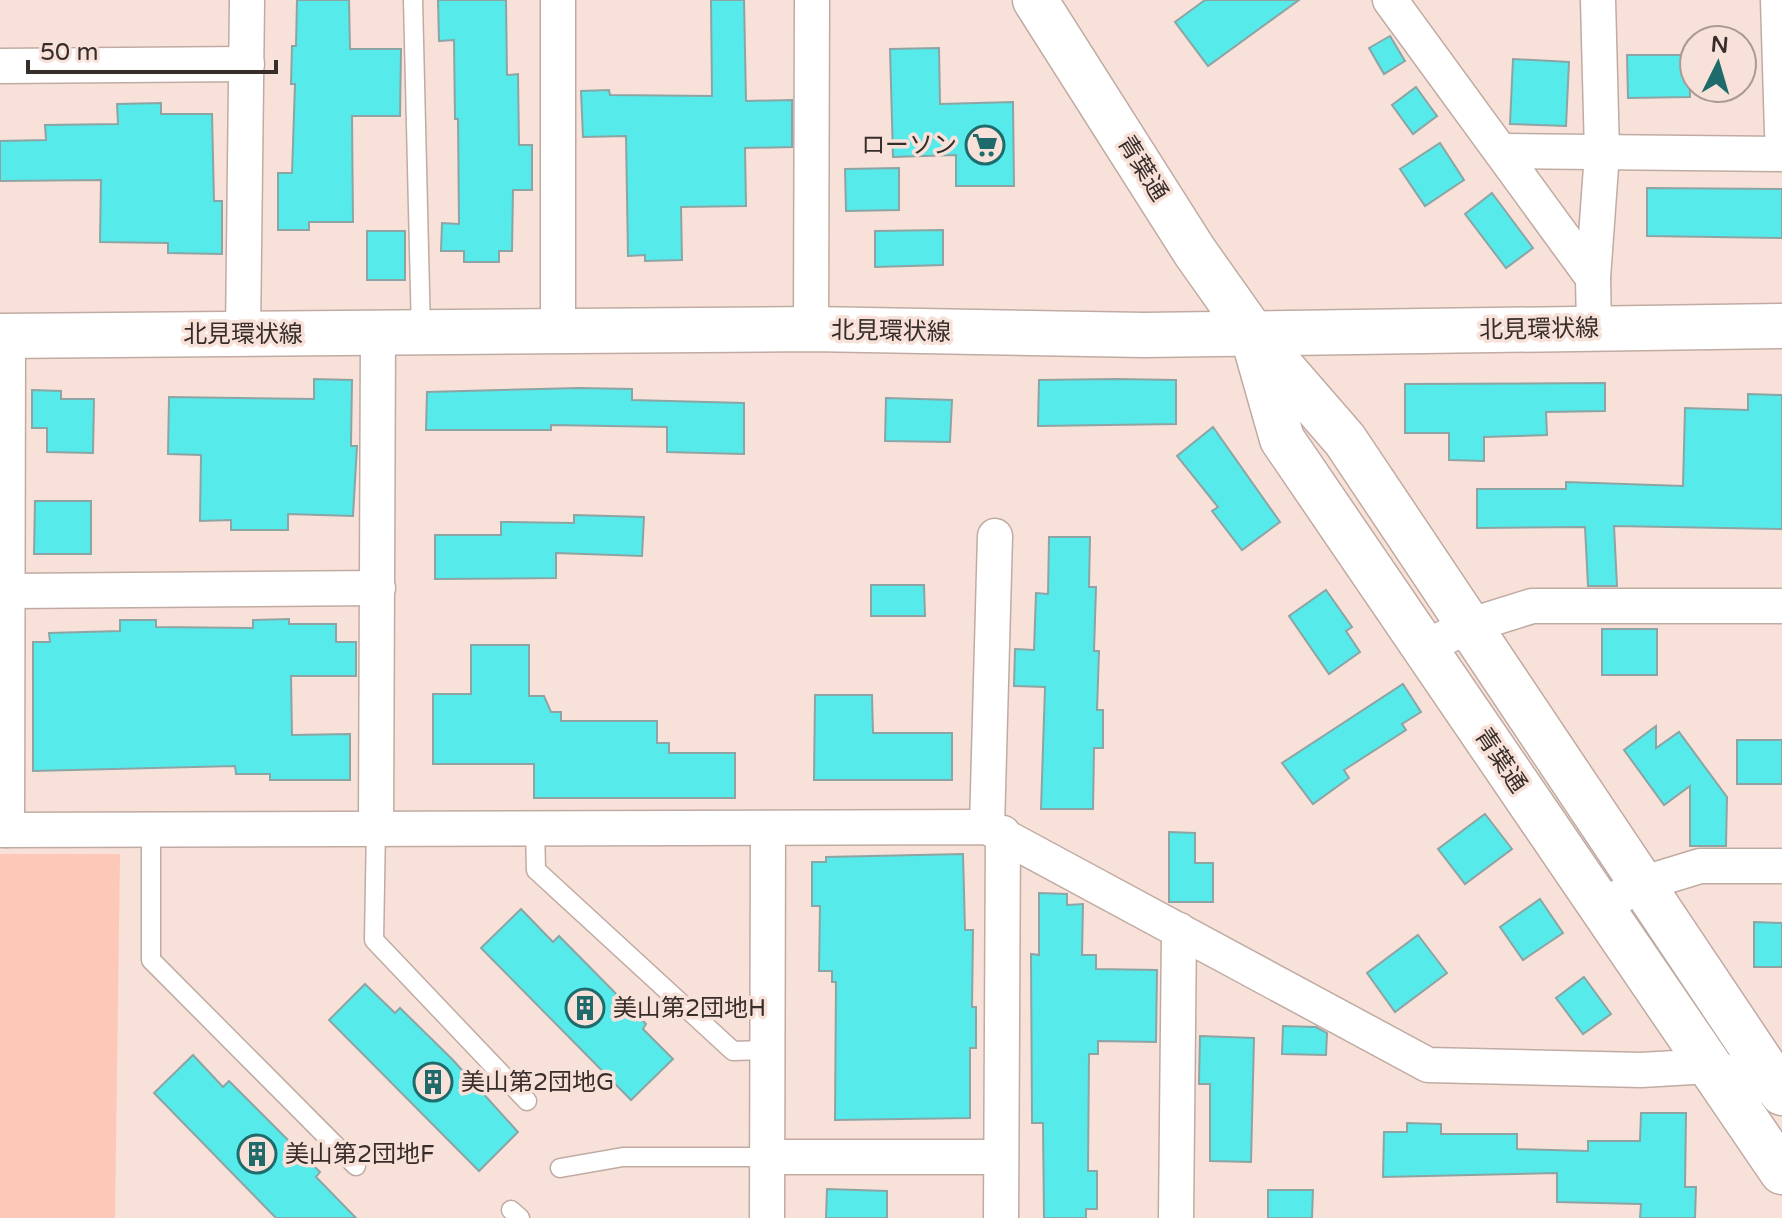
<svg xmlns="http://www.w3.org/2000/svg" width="1782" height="1218" font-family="'Varela Round','Noto Sans JP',sans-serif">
  <rect width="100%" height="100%" fill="#f8e1d9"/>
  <!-- green -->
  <path fill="#fcc9b8" d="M0,854h120l-5,364h-115z"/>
  <!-- building -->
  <g fill="#57eaea" stroke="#8ca4a4" stroke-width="2">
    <path d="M297,0h52l1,49h51l-1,67h-48l1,106h-44v8h-31v-57h14l3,-89h-4l1,-38h4z"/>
    <path d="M438,0h68l1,75 11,-1 1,71h13v45h-19l-1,61h-13v11h-35v-11h-23l1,-28 17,1 -1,-105h-3l-1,-79 -15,1z"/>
    <path d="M711,0h33l2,101 46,-1v47l-47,1 1,58 -65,1 1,53 -37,1v-6l-17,1 -2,-120 -43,1 -2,-46 28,-1 1,5 102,1z"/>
    <path d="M1205,0h94l-91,66 -33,-44z"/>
    <path d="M1390,36l15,25 -21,13 -15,-26z"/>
    <path d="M939,48l1,56 73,-2 1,84h-58v-31l-63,2 -3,-108z"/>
    <path d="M1627,55h62l1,42 -62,1z"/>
    <path d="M1513,59l56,3 -3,64 -56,-2z"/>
    <path d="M1416,87l21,29 -24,18 -21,-29z"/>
    <path d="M161,103v11h51l2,87h8v53l-54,-1v-10l-68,-1 1,-62 -101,1v-40l46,-1 -1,-15 73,-1 -1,-20z"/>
    <path d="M1440,143l24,37 -39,26 -25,-37z"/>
    <path d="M899,168v42l-53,1 -1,-42z"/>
    <path d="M1647,188l135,1v49l-135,-2z"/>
    <path d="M1492,193l41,55 -27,20 -41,-54z"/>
    <path d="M943,230v35l-68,2v-36z"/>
    <rect x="367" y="231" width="38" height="49"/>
    <path d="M314,379l38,1 -1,66h6l-4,70 -65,-2v16h-57v-10l-31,1 1,-66 -33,-1 1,-57 145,2z"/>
    <path d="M1117,379l59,1v44l-138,2 1,-46z"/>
    <path d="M1605,383v28l-59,1 1,23 -63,2v24l-35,-1v-27h-44v-49z"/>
    <path d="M579,388l53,1v11l112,3v51l-77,-2v-25l-116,-2v5h-125l1,-38z"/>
    <path d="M32,390l29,1v8h33l-1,54 -46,-1v-24h-15z"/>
    <path d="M1748,394l34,1v134l-168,-3 3,60h-29l-3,-59 -108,1v-39h89v-7l117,4 2,-78 63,2z"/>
    <path d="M886,398l66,2 -2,42 -65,-1z"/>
    <path d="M1213,427l67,95 -38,28 -30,-39 6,-4 -41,-51z"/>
    <path d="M35,501h56v53h-57z"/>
    <path d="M574,515l70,2 -2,39 -86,-3v25l-121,1v-44h66v-13l73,1z"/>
    <path d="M1049,537h41l-1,50h7l-2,64h5l-2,59h6v38h-9l-1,61h-52l4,-122 -31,-1 1,-37 19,1 2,-57 12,1z"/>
    <path d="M871,585h53l1,31h-54z"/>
    <path d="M1326,590l26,37 -6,4 14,21 -31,22 -40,-58z"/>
    <path d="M289,619v5h47v18h20v34h-65l1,59 58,-1v46h-80v-6h-34l-1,-8 -202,5v-129h17l-1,-9 71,-2v-11h36v7l97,1v-8z"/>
    <rect x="1602" y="629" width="55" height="46"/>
    <path d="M471,645h58v51h15l7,16h10v9h96v22h12v10h66v45h-201v-34h-101v-70h38z"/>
    <path d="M1403,684l18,28 -19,12 4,6 -62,40 5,8 -36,26 -31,-41z"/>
    <path d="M815,695h57l1,38h79v47h-138z"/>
    <path d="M1656,726v22l23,-16 48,65 -1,49h-36v-60l-26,19 -40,-55z"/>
    <rect x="1737" y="740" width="45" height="44"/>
    <path d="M1485,814l27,35 -47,35 -27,-35z"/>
    <path d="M1169,832l26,1v30h18v39h-44z"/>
    <path d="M963,854l2,76h8l-1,77h4v41h-6v70l-135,2 1,-138h-4v-11h-13l1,-65h-8v-44h14v-5z"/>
    <path d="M1039,893l28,1v11l16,-1 -1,51h14v14l61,1 -1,72 -58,-1v13h-9l-1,117h9v38h-11v9h-42l-1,-95h-11l-1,-169 8,1z"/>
    <path d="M1540,899l23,34 -40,27 -23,-33z"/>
    <path d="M521,909l32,33 6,-6 87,88 -3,5 30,30 -42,41 -150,-152z"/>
    <path d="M1754,922l28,1v44h-28z"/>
    <path d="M1418,935l29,38 -52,39 -28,-39z"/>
    <path d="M1584,977l27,37 -28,20 -27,-36z"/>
    <path d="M365,984l30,29 5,-5 52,51 66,73 -39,39 -150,-151z"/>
    <path d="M1283,1026l33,1 11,6 -1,22 -44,-1z"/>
    <path d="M1200,1036l54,2 -3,124 -41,-1v-77h-11z"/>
    <path d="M193,1055l30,32 6,-6 91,91 -4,5 40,41h-80l-122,-125z"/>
    <path d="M1641,1113h45l-1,74h11l-1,31h-55l1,-14 -84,-2v-29l-174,4 1,-45h23v-9l34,1v10h76v15l71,2v-10h52z"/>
    <path d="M827,1189l60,2v27h-61z"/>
    <path d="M1268,1190h45l-1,28h-44z"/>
  </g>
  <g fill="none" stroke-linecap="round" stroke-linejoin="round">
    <!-- service casing -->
    <g stroke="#c0aba3" stroke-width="21">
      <g id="service">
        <path d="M413,0l8,333"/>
        <path d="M376,827l-2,113 153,161"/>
        <path d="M535,828l1,42 197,181 34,-1"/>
        <path d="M151,830v130l205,206"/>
        <path d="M560,1168l63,-11h145"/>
        <path d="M511,1210l9,8"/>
      </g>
    </g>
    <!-- minor casing -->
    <g stroke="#c0aba3" stroke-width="37">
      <g id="minor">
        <path d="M1390,0l203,278"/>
        <path d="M1778,0l4,133"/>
        <path d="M0,66l247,-2"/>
        <path d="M1502,151l280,3"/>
        <path d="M1594,328l-1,-50 9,-125 -4,-153"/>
        <path d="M811,329l1,-329"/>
        <path d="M558,332v-332"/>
        <path d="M243,334l4,-334"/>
        <path d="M10,591l368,-3"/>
        <path d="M1424,648l44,-22 64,-20h250"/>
        <path d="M376,827l2,-494"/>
        <path d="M987,827l8,-291"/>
        <path d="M0,830l987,-3 441,238 213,5 69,-4 72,26"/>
        <path d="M7,830l1,-494"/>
        <path d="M1602,907l39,-23 59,-18h82"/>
        <path d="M768,1157h233"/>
        <path d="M767,1218l1,-390"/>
        <path d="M1001,1218l2,-385"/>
        <path d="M1176,1218l3,-288"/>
      </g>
    </g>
    <!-- tertiary casing -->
    <g stroke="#c0aba3" stroke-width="47">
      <g id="tertiary">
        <path d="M1035,0l160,252 58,82 92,106 437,653"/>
        <path d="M1255,344l27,95 500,733"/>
      </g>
    </g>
    <!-- secondary casing -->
    <g stroke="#c0aba3" stroke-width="47">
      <path id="secondary" d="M0,336l811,-7 333,6 638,-9"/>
    </g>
    <!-- service -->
    <use href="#service" stroke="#fff" stroke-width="18"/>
    <!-- minor -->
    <use href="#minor" stroke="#fff" stroke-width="34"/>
    <!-- tertiary -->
    <use href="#tertiary" stroke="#fff" stroke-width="44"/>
    <!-- secondary -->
    <use href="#secondary" stroke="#fff" stroke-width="44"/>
  </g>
  <!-- icons -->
  <defs>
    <g id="supermarket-ring" transform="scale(2)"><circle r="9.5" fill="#f8e1d9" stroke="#1f6b6c" stroke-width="1.5"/><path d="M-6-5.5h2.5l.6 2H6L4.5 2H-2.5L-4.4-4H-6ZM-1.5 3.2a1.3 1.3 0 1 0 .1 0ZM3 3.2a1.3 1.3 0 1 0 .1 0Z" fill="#1f6b6c"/></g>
    <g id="building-ring" transform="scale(2)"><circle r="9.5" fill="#f8e1d9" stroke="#1f6b6c" stroke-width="1.5"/><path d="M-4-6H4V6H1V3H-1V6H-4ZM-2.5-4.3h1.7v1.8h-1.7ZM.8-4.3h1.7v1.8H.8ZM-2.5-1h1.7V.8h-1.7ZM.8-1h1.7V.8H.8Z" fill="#1f6b6c"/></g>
  </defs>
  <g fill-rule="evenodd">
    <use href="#supermarket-ring" x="985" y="145"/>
    <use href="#building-ring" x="585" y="1008"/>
    <use href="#building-ring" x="433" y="1082"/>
    <use href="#building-ring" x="257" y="1154"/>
  </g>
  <g text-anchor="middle" stroke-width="7" stroke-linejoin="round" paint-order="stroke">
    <!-- poi labels -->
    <g font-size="24" fill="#372e2b" stroke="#f8e1d9" text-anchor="start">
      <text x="957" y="153" text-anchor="end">ローソン</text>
      <text x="613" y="1016">美山第2団地H</text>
      <text x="461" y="1090">美山第2団地G</text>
      <text x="285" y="1162">美山第2団地F</text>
    </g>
    <!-- street labels -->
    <g font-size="24" fill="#372e2b" stroke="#f8e1d9">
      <text transform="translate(1143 168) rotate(58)" y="8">青葉通</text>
      <text transform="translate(1539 329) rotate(-1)" y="8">北見環状線</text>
      <text transform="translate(891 331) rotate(1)" y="8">北見環状線</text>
      <text x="243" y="342">北見環状線</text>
      <text transform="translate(1501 760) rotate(56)" y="8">青葉通</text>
    </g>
  </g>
  <!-- north arrow -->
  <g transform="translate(1718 64) rotate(5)"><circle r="38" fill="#f8e1d9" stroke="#ab9993" stroke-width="2"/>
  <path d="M0-6L14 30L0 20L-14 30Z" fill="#1f6b6c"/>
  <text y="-12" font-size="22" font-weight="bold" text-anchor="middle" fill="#372e2b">N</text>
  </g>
  <!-- scale -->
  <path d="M28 60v12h248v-12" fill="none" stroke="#372e2b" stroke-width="4"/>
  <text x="40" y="60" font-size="24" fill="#372e2b" stroke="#f8e1d9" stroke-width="6" paint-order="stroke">50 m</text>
</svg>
